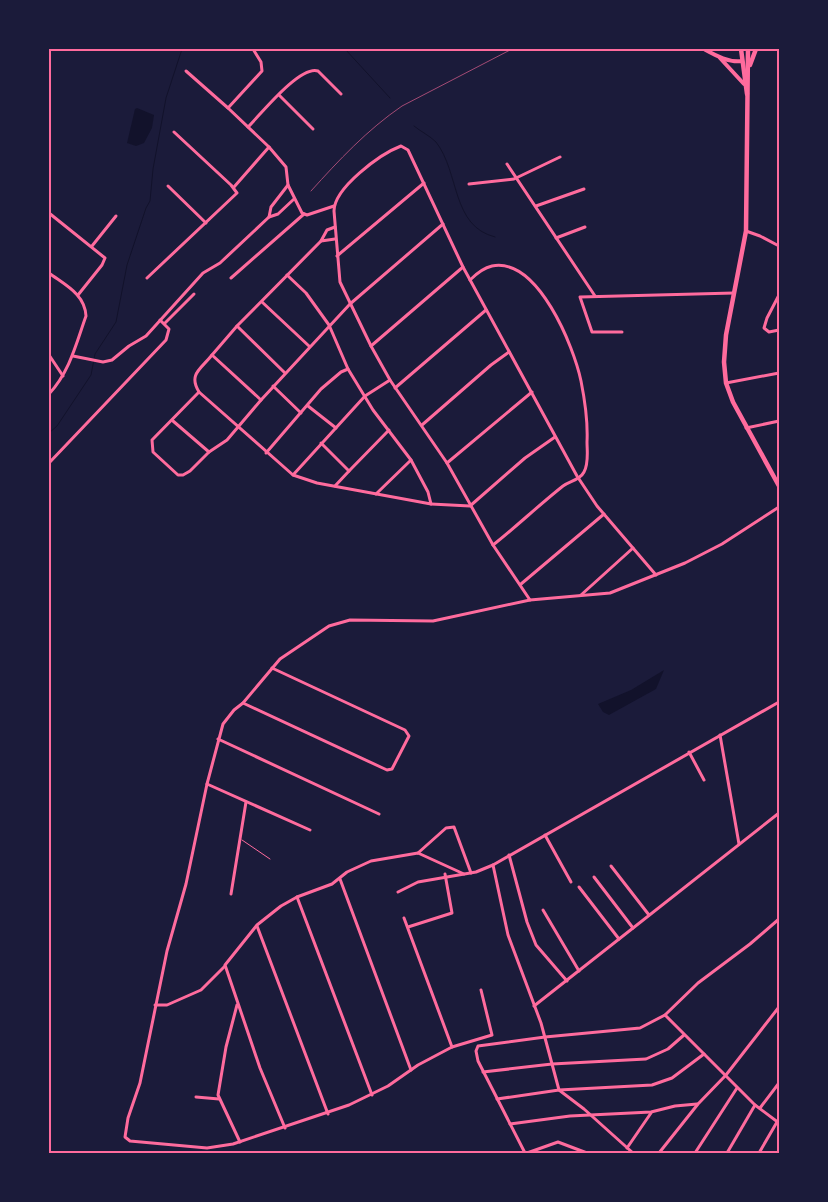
<svg xmlns="http://www.w3.org/2000/svg" width="828" height="1202" font-family="Merriweather,serif">
  <rect width="100%" height="100%" fill="#1b1b3a"/>
  <!-- water -->
  <g fill="#12122b">
    <path d="M137,108l17,7 -2,13 -8,15 -8,3 -9,-3 8,-34z"/>
    <path d="M664,670l-8,19 -47,26 -6,-3 -5,-8 33,-14z"/>
  </g>
  <g fill="none" stroke-linecap="round" stroke-linejoin="round">
    <!-- stream -->
    <g stroke="#12122b" stroke-width="1">
      <path d="M345,49l45,49"/>
      <path d="M414,126c6,5 16,10 22,16 24,31 15,84 59,95"/>
      <path d="M49,433l8,-7 34,-51 4,-21 21,-32 11,-57 19,-57 4,-7 3,-32 13,-71 16,-49"/>
    </g>
    <!-- service -->
    <path stroke="#ff6b9d" stroke-width="1" d="M242,840l28,19"/>
    <!-- minor -->
    <g stroke="#ff6b9d" stroke-width="3">
      <path d="M253,49l8,13 1,9 -34,37 41,39 17,20 2,18 14,28 5,2 27,-9"/>
      <path d="M186,71l42,37"/>
      <path d="M279,95l34,34"/>
      <path d="M248,127c13,-13 52,-62 70,-56l23,23"/>
      <path d="M507,164l88,132"/>
      <path d="M469,184l45,-5 46,-22"/>
      <path d="M168,186l38,37"/>
      <path d="M234,187l35,-40"/>
      <path d="M536,206l48,-17"/>
      <path d="M49,213l56,45 -3,7 -24,30"/>
      <path d="M269,217l2,-10 17,-22"/>
      <path d="M746,231l14,5 19,10"/>
      <path d="M556,238l29,-11"/>
      <path d="M321,241l14,-2"/>
      <path d="M92,246l24,-30"/>
      <path d="M337,256l87,-73"/>
      <path d="M49,273c16,12 36,21 37,43 -10,28 -16,55 -37,78"/>
      <path d="M147,278l90,-85 -6,-8 -57,-53"/>
      <path d="M231,278l73,-64"/>
      <path d="M470,280c6,-6 13,-12 22,-14 46,-9 82,81 89,115 4,20 7,41 6,61 0,9 2,21 -3,30 -4,8 -14,9 -21,14 -24,19 -46,40 -70,59"/>
      <path d="M779,295l-12,23 -3,10 5,4 10,-2"/>
      <path d="M262,302l47,44"/>
      <path d="M165,323l29,-29"/>
      <path d="M237,326l48,47"/>
      <path d="M622,332h-30l-12,-35 154,-4"/>
      <path d="M371,346l92,-79"/>
      <path d="M49,355l14,21"/>
      <path d="M212,355c-11,14 -24,19 -13,37l94,83 24,8 114,21 -3,-12 -17,-32 -38,-50 -25,-41 -19,-44 -23,-32 -19,-18"/>
      <path d="M73,356l30,6 9,-2 17,-14 17,-10 57,-63 17,-10 49,-46 9,-3 16,-15"/>
      <path d="M726,383l53,-10"/>
      <path d="M273,386l28,27"/>
      <path d="M395,388l91,-78"/>
      <path d="M199,392l-47,48 1,12 25,23h5l7,-4 19,-19 18,-12 34,-40 -49,-45 25,-29 84,-85 6,-11 8,-3"/>
      <path d="M261,400l89,-96 93,-80"/>
      <path d="M308,406l28,22"/>
      <path d="M173,421l36,31"/>
      <path d="M422,425l69,-60 18,-13"/>
      <path d="M746,428l33,-7"/>
      <path d="M321,443l28,28 -14,15"/>
      <path d="M266,453l55,-64 20,-17 7,-3"/>
      <path d="M49,463l117,-123 3,-11 -9,-9"/>
      <path d="M447,463l85,-71"/>
      <path d="M349,471l40,-41"/>
      <path d="M293,475l72,-79 25,-16"/>
      <path d="M376,494l35,-34"/>
      <path d="M431,504l39,2 55,-48 30,-21"/>
      <path d="M521,584l83,-70"/>
      <path d="M581,595l52,-47"/>
      <path d="M530,600l-37,-55 -46,-82 -57,-83 -19,-34 -31,-64 -6,-71c0,-23 46,-57 67,-65l7,4 55,117 114,209 20,30 59,69"/>
      <path d="M243,703l144,67 5,-1 17,-33 -4,-6 -133,-62"/>
      <path d="M720,735l19,109"/>
      <path d="M218,739l161,75"/>
      <path d="M689,752l15,28"/>
      <path d="M207,784l103,46"/>
      <path d="M545,835l26,47"/>
      <path d="M418,853l28,-25 8,-1 17,46"/>
      <path d="M509,855l18,67 9,23 31,36"/>
      <path d="M493,865l15,70 33,88 18,67 25,19 49,44"/>
      <path d="M611,866l38,49"/>
      <path d="M594,877l39,51"/>
      <path d="M340,879l71,191"/>
      <path d="M579,887l40,52"/>
      <path d="M398,892l20,-10 58,-10 17,-7 286,-163"/>
      <path d="M231,894l15,-92"/>
      <path d="M297,897l75,198"/>
      <path d="M543,910l36,61"/>
      <path d="M404,918l48,129"/>
      <path d="M257,926l71,188"/>
      <path d="M408,927l44,-14 -7,-39"/>
      <path d="M481,990l11,45 -40,12 -34,18 -30,21 -39,19 -116,39 -26,4 -77,-7 -5,-4 3,-19 12,-35 27,-132 19,-67 21,-100 16,-60 11,-14 9,-7 37,-44 49,-33 21,-6 83,1 97,-21 80,-7 75,-30 37,-19 57,-37"/>
      <path d="M155,1005h12l34,-15 24,-24"/>
      <path d="M237,1005l-11,42 -8,48 22,47"/>
      <path d="M534,1006l245,-193"/>
      <path d="M665,1015l90,90 24,18"/>
      <path d="M483,1072l69,-8 94,-5 22,-10 16,-14"/>
      <path d="M196,1097l23,2"/>
      <path d="M497,1099l62,-9 93,-5 20,-7 32,-24"/>
      <path d="M760,1108l19,-25"/>
      <path d="M510,1124l60,-8 81,-4 24,-6 22,-2"/>
      <path d="M285,1128l-25,-60 -35,-103 32,-40 24,-19 16,-9 35,-13 15,-12 24,-11 47,-8 46,21"/>
      <path d="M627,1148l24,-35"/>
      <path d="M525,1153l-47,-92 -2,-10 2,-5 67,-9 95,-9 25,-13 33,-32 52,-39 29,-25"/>
      <path d="M527,1153l31,-11 29,11"/>
      <path d="M659,1153l39,-49 28,-29 53,-68"/>
      <path d="M695,1153l42,-65"/>
      <path d="M727,1153l28,-48"/>
      <path d="M759,1153l18,-31"/>
    </g>
    <!-- tertiary -->
    <g stroke="#ff6b9d" stroke-width="4">
      <path d="M704,49c11,6 25,14 38,12"/>
      <path d="M720,58l24,26"/>
    </g>
    <!-- secondary -->
    <g stroke="#ff6b9d" stroke-width="4.5">
      <path d="M741,49l6,45"/>
      <path d="M748,49l-2,182 -20,104 -2,27 2,21 7,19 46,84"/>
      <path d="M750,65l6,-16"/>
    </g>
    <!-- rail -->
    <path stroke="#a44b75" stroke-width="1" d="M311,191c28,-31 56,-61 91,-85l110,-57"/>
  </g>
  <!-- border -->
  <rect width="828" height="1202" fill="none" stroke="#1b1b3a" stroke-width="100"/>
  <rect x="50" y="50" width="728" height="1102" fill="none" stroke="#ff6b9d" stroke-width="2"/>
</svg>
